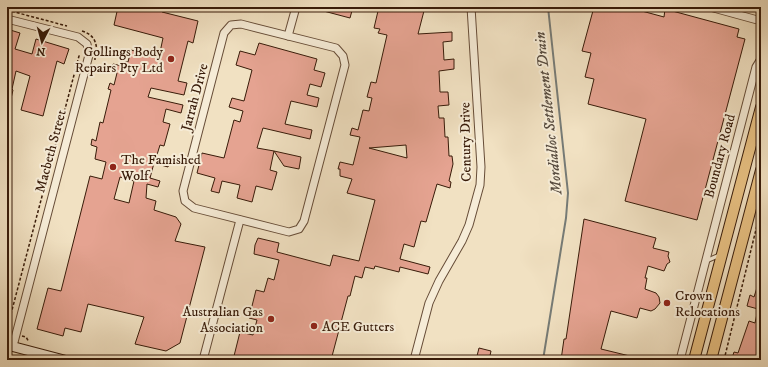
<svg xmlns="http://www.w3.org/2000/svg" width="768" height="367" font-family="'IM FELL DW Pica',serif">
  <rect width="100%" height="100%" fill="#f1e1c2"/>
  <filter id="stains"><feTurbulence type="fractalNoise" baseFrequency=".005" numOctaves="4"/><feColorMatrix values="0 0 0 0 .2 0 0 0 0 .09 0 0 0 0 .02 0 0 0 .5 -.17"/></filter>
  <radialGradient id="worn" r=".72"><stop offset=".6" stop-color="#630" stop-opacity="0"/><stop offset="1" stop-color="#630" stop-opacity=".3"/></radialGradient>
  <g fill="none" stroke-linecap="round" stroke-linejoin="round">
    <!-- stream -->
    <path stroke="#767b76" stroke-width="2" d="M543,360l23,-142 2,-25 -20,-186"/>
  </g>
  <!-- building -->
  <g fill="#e5a391" stroke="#381b09" fill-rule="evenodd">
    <path d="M118,7h45l-1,5 36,9 -5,22 -5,-2 -10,40 9,2 -3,12 -33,-7 -3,9 35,8 -2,8 -15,-4 -3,13 7,2 -6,22 -4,-1 -4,13 13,4 -1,5 -14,-4 -4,15 10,3 -2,6 -11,-3 -1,14 10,3 -2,9 22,7 5,7 -6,17 30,6 -25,96 -14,8 -31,-7 9,-27 -56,-13 -7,28 -16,-4 -2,8 -26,-7 11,-41 13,3 29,-115 12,3 4,-17 -11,-3 2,-12 -6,-2 1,-6 4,2 4,-19 3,1 8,-33 -3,-1 2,-6 4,2 3,-12 -6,-2 2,-7 9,2 1,-5 5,1 3,-12 28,7 4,-19 -49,-13zM120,177l14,4 -5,22 -15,-4z"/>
    <path d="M316,7h37l-3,11 -34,-9z"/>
    <path d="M385,7h40l-7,27 34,-2v9l-9,1 1,18 10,-1v10l-15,2 1,21h8l1,13 -11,1 1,12h5l1,19h3l1,19h3l1,8 -4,17 2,1 -1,6 -13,-4 -11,38 -5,-1 -7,26 -10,-3 -4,15 30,8 -2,7 -28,-7 -1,5 -24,-6 -1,3 -9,-2 -3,11 -7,-2 -5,20h-2l-17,64h-41l-10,-3 -1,3h-46l7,-28 13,3 4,-15 -8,-2 7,-28 8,2 4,-14 6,2 5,-20 -25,-6 1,-9 3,-7 21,5 -2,9 53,14 3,-11 26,6 16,-61 -28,-7 5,-14 -12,-3v-7h-2l2,-7 13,3 7,-28 -10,-2 2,-7 6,2 5,-20 6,1 3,-13 -5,-1 4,-15 5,1 11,-48 -9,-2 2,-4 -6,-1 4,-17 7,-2zM406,145l1,13 -38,-10z"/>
    <path d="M594,7h33l37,10 1,-8 74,20 -2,8 8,2 -48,181 -72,-19 21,-82 -58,-15 6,-25 -9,-2 6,-24 -9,-2z"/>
    <path d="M7,29l13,4 -5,16 17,5 4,-15 33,10 -5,15 -7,-3 -14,55 -22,-6 9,-34 -14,-5 -4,18 1,1 -4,17h-2z"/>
    <path d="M259,43l58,16 -3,11 11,3 -4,14 -11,-3 -3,11 12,3 -2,9 -26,-6 -6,23 27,6 -2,9 -47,-11 -6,20 17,3 -4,19 7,2 -5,18 -16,-4 -4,16 -15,-4 3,-13 -18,-4 -3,12 -8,-2 4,-13 -18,-5 5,-20 22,5 10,-38 6,2 3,-11 -14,-4 3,-9 12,3 8,-31 -16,-5 4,-14 15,4z"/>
    <path d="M274,151l27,6 -2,12 -15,-3z"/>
    <path d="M584,219l72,19 -3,10 16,4 -1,4 2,6 -3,2 -3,7 -16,-5 -3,12h2l-2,11 11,4 3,4 1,6 -5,6 -4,2 -11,-3 -3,10 -26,-7 -10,38 37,9 -1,2h-76l3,-21h2z"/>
    <path d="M760,278l1,79 -2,3h-22l-5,-2 2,-6 4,1 11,-32 6,2 3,-14 -11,-3 3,-11 4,2z"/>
    <path d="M479,348l12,3 -2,9h-13z"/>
  </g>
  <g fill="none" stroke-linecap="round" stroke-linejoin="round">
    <!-- lane casing -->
    <g stroke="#664c37" stroke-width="5.5">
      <path id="lane" d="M706,261l14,-6"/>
    </g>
    <!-- street casing -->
    <g stroke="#664c37" stroke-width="9">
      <g id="street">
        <path d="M710,7l51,14"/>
        <path d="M7,19l71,18 9,7 2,11 -76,291"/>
        <path d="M241,24l95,24 7,8 2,9 -41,156 -5,8 -10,3 -95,-24 -9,-7 -2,-10 41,-158 7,-8z"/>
        <path d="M288,36l8,-29"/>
        <path d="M203,360l37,-140"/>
        <path d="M414,360l15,-57 10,-22 23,-40 7,-16 11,-40 1,-18 -10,-160"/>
        <path d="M680,360l76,-293 5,-8"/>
      </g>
    </g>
    <!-- secondary casing -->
    <g stroke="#381b09" stroke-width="11">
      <path id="secondary" d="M7,345l57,15"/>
    </g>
    <!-- primary casing -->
    <g stroke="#381b09" stroke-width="12">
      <g id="primary">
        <path d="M694,360l67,-253"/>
        <path d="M711,360l50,-190"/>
      </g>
    </g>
    <!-- path -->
    <g stroke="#381b09" stroke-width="1.5" stroke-dasharray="3 2" stroke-linecap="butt">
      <path d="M7,10l60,16"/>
      <path d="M82,31c14,4 16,15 14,28h-2"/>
      <path d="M7,329l72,-273 2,1"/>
      <path d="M22,336l4,1 3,5"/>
      <path d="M7,356l15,4"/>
      <path d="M724,360l37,-151"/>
    </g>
    <!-- lane -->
    <use href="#lane" stroke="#f6ecd7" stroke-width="3.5"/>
    <!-- street -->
    <use href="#street" stroke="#f6ecd7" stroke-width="7"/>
    <!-- secondary -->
    <use href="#secondary" stroke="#f6ecd7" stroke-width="9"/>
    <!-- primary -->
    <use href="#primary" stroke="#e8c081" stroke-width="10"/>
  </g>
  <!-- markers -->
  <g fill="#8f2418" stroke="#f6ecd7" stroke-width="1.5">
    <circle cx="171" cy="59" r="4"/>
    <circle cx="113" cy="167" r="4"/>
    <circle cx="667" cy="303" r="4"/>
    <circle cx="271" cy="319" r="4"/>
    <circle cx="314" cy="326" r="4"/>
  </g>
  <g text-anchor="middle" stroke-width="4" stroke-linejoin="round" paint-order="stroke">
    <!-- poi labels -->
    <g font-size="14" fill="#381b09" stroke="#f6ecd7" text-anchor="start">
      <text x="163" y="56" text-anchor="end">Gollings Body<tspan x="163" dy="16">Repairs Pty Ltd</tspan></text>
      <text x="121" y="164">The Famished<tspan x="121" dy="16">Wolf</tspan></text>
      <text x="675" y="300">Crown<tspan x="675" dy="16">Relocations</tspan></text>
      <text x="263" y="316" text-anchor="end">Australian Gas<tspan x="263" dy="16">Association</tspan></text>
      <text x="322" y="331">ACE Gutters</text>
    </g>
    <!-- street labels -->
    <g font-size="14" fill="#381b09" stroke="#f6ecd7">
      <text transform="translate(194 97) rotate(-75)" y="5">Jarrah Drive</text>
      <text transform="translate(465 142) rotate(-91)" y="5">Century Drive</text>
      <text transform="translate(50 151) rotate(-75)" y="5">Macbeth Street</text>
      <text transform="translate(719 156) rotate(-75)" y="5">Boundary Road</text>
    </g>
    <!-- water labels -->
    <g font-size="15" font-style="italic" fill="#574b3f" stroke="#f6ecd7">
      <text transform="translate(548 113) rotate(-96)" y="5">Mordialloc Settlement Drain</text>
    </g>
  </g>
  <!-- margin -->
  <rect width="768" height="367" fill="none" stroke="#f1e1c2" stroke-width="24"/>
  <rect x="8" y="8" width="752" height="351" fill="none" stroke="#381b09" stroke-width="2"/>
  <rect x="12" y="12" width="744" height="343" fill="none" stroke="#381b09"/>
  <!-- north arrow -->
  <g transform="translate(42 42) rotate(186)" stroke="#f6ecd7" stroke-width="3" paint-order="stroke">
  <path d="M0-3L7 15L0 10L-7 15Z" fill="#381b09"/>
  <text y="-6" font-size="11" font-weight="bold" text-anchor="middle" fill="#381b09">N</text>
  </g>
  <rect width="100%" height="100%" filter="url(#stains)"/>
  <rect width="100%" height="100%" fill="url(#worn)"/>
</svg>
